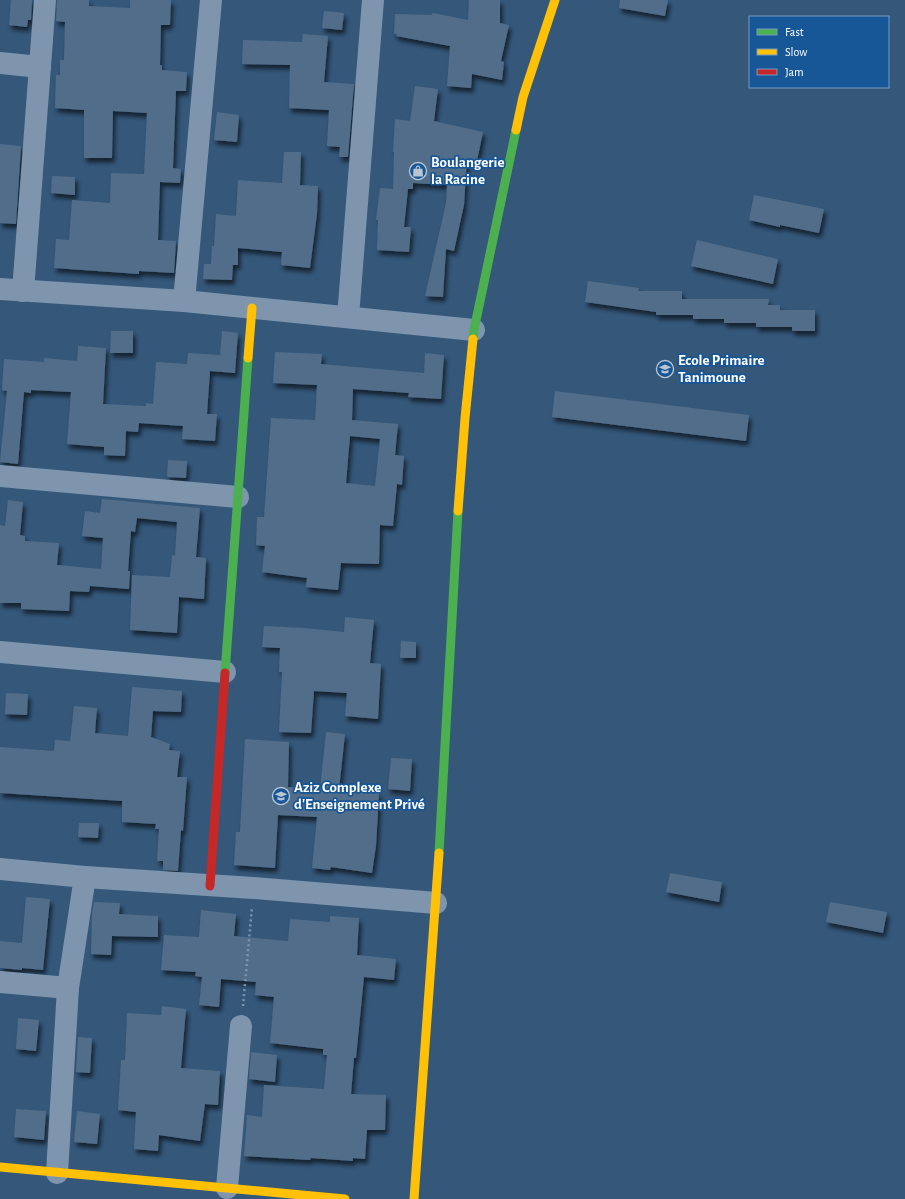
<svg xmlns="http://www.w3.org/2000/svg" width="905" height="1199" font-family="'Alegreya Sans',sans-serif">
  <defs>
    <filter id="shadow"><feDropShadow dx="2.5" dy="4.5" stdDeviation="2" flood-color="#0009"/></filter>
  </defs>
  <rect width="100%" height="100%" fill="#34577a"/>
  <!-- building -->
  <g fill="#516d89" fill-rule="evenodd" filter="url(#shadow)">
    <path d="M11,0h21l-1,20h-3l-1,7 -18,-2z"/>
    <path d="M57,0h32v6l41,2v-8h41l-1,25h-9l-1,40h2v5l25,2 -1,19h-10l-3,77 8,1 -1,14 -20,-1 -2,58 18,1 -2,32 -35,-2v3l-85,-6 2,-29 13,1 3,-40 38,3 1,-30 33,1 3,-61 -34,-2 -1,47h-28v-48l-29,-2 1,-33h4v-15h4l1,-38 -9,-1z"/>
    <path d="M469,0h31v23l9,2 -8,36 3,1 -2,18 -30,-6 -1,14 -24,-2 3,-40 -54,-10 1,-2h-3l1,-20 37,1 1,-2 35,7z"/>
    <path d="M620,0h48l-3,16 -46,-8z"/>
    <path d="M324,11l20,2 -2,17 -20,-2z"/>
    <path d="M303,34l25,2 -4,46 30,2 -6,73h-9l1,-10 -13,-1 2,-36 -40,-2 1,-43 -48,-1 1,-24 59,2z"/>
    <path d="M415,86l23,3 -4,32 49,11 -6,29 -10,-2 -3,46 -10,46 -8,-2 -3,48 -18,-1 21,-93 1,-18 -34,-2v6h-5l-4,38h7l-2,25 -32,-2 1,-30h-2l4,-32 13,1 1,-37h-1l2,-33 15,2z"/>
    <path d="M217,112l22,3 -2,27 -23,-2z"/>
    <path d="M0,144l21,2 -5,78 -16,-1z"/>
    <path d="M284,152h17l-1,33 18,1 -1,28 -7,54 -29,-3 1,-13 -44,-4v17h-5l-1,15 -29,-1 1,-15h7l1,-18h2l2,-32 20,2 2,-36 44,3z"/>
    <path d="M52,176l23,1v18l-24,-2z"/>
    <path d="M754,195l70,14 -5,24 -39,-8v2l-31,-7z"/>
    <path d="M697,240l81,19 -5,25 -82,-18z"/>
    <path d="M588,281l51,7 -1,3h44v8h87l-1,6h12v5h35v21h-23v-4h-36v-4h-32v-4h-31v-4h-37v-3l-71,-10z"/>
    <path d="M111,331h22v22h-23z"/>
    <path d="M222,331l16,2 -3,40 -25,-2 -3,43h10l-2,27 -33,-2 1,-13 -44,-3 -1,9 -12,-1 -1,25 -21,-1v-8l-37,-3 4,-52 -40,-2v3l-7,-1 -6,72 -18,-2 7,-71 -5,-1 2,-31 40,3v-4l33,3 1,-15 28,2 -3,56 43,2v-3l7,1 3,-42 31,2 1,-11 32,2z"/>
    <path d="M275,352l47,2 -1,10 103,9 1,-20 19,2 -3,44 -33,-2 1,-4 -56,-4 -1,31 46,4 -3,31 9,1 -2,29 -5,-1 -4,42 -13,-1 -1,39 -38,-1 -3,27 -32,-3 1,-9 -45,-6 3,-26 -9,-1 1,-28h7l7,-99 44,2 2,-35 -44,-2zM350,436l30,3 -5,47 -29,-3z"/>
    <path d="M555,391l194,24 -3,26 -194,-24z"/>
    <path d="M168,460l19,1 -1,17 -19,-1z"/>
    <path d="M102,499l98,9 -4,49 10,1 -2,41 -25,-2 -2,36 -47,-3 2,-55 38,2 2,-22 3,1 2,-34 -40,-4 -2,14 -4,-1 -3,40h2l-1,18 -39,-3 -1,6 -19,-1 -1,20 -48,-2v-6h-21v-78l5,1 3,-26 15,2 -3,33 5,1v5l34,2 -2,22 44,4 2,-31 -21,-2 3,-25 15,2z"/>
    <path d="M345,617l29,3 -4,43 11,1 -3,55 -33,-3 2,-23 -33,-2 -3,42 -32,-1 3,-60h-3l1,-24 -18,-1 2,-21 40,2 40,4z"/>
    <path d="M401,641l15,1v16h-16z"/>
    <path d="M132,687l50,4 -1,21 -28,-1 -2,26 19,7 -1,6 11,1 -3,26h10l-4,54 -2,-1 -3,41 -15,-1v-9h-6l2,-32h-4l1,-5 -34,-2v-21l-122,-8v-46l54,4 1,-11 15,1 4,-35 23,2 -2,25 33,3z"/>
    <path d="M6,693l22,1 -1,21 -22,-1z"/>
    <path d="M326,732l19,2 -6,56 40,3 -3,53 -4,27 -41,-6 -1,3 -18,-2 5,-51 -39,-2 -3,53 -41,-3 2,-33h4l5,-93 44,3 -1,45 32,2z"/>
    <path d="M391,758l21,1 -2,32 -22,-2z"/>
    <path d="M79,823h20l-1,15 -20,-1z"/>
    <path d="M670,873l52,9 -3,20 -53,-10z"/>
    <path d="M26,897l24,2 -7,71 -21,-2v2l-22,-2v-27l22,2z"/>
    <path d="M94,902l26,1 -1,11 39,2v21l-46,-1 -1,19 -20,-1 1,-41z"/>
    <path d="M830,902l57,10 -4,21 -57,-11z"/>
    <path d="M201,910l35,4 -2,22 54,5 2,-22 40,3v-6l29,2 -2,37 39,4 -2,21 -30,-3 -8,81h-2l-3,36 35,1 -1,35h-18l-2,29 -12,-1v3l-42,-3 -1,2 -66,-4 3,-41 15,2 2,-32 60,4 3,-34h-4v-6l-53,-6 4,-46 -19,-2 1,-13 -35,-3 -2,28 -20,-2 3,-28 -7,-1 1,-4 -35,-2 3,-35 35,2z"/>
    <path d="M162,1006l24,3 -5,59 39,3 -2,34 -13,-1 -5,37 -41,-6 -1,16 -24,-2 2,-37 -18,-2 3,-50h4l2,-47 34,2z"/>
    <path d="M18,1018l21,2 -3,31 -20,-2z"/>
    <path d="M78,1037l14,1 -2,35 -14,-1z"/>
    <path d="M251,1052l26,3 -2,27 -26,-3z"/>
    <path d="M16,1109l30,2 -2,29 -30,-3z"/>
    <path d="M77,1111l23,3 -3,30 -23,-2z"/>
  </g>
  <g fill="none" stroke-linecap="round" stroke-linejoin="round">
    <!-- path -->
    <path stroke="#7e95ad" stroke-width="2.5" stroke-dasharray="2 3" stroke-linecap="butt" d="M243,1006l9,-99"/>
    <!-- street -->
    <g stroke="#7e95ad" stroke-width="22">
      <path d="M0,63l40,4"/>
      <path d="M0,289l184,12 290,29"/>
      <path d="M23,291l22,-291"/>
      <path d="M184,301l27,-301"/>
      <path d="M348,317l25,-317"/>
      <path d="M0,476l238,21"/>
      <path d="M0,652l225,20"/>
      <path d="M0,869l85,8 168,11 183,15"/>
      <path d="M0,982l68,6"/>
      <path d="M57,1173l11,-185 17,-111"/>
      <path d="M227,1188l14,-162"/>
    </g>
    <!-- fast -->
    <g stroke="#4caf50" stroke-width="9">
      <path d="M473,339l1,-9 42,-200"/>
      <path d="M225,673l23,-315"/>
      <path d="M439,853l19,-342"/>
    </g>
    <!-- slow -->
    <g stroke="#ffc107" stroke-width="9">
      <path d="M516,130l7,-33 32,-97"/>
      <path d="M248,358l4,-50"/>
      <path d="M458,511l7,-93 8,-79"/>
      <path d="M0,1167l345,32"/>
      <path d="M414,1199l25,-346"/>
    </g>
    <!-- jam -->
    <path stroke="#c62828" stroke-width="9" d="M210,886l15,-213"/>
  </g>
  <!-- icons -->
  <defs>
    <g id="shop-ring" transform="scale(0.9)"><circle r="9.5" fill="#175697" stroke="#b8c4d0" stroke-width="1.5"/><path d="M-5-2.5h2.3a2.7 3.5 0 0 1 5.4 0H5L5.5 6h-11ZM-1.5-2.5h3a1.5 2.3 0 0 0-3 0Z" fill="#b8c4d0"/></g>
    <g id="school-ring" transform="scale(0.9)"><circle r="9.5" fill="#175697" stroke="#b8c4d0" stroke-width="1.5"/><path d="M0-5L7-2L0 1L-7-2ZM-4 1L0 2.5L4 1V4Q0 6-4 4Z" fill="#b8c4d0"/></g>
  </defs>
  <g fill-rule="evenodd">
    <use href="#shop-ring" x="418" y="171"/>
    <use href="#school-ring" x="665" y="369"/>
    <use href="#school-ring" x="281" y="796"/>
  </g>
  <g text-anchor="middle" stroke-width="3.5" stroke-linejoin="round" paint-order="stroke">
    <!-- poi labels -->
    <g font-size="15" font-weight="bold" fill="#fff" stroke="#175697" text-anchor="start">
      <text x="431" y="167">Boulangerie<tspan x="431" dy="17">la Racine</tspan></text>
      <text x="678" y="365">Ecole Primaire<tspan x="678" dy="17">Tanimoune</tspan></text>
      <text x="294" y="792">Aziz Complexe<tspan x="294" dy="17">d'Enseignement Privé</tspan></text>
    </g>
  </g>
  <!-- legend -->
  <rect x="749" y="16" width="140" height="72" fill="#175697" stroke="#749ac1"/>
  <rect x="757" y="29" width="20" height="6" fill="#4caf50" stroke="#749ac1"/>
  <text x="785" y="36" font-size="12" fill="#ffffff">Fast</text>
  <rect x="757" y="49" width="20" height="6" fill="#ffc107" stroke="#749ac1"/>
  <text x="785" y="56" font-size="12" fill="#ffffff">Slow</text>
  <rect x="757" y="69" width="20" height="6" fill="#c62828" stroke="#749ac1"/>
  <text x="785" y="76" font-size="12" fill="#ffffff">Jam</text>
</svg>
